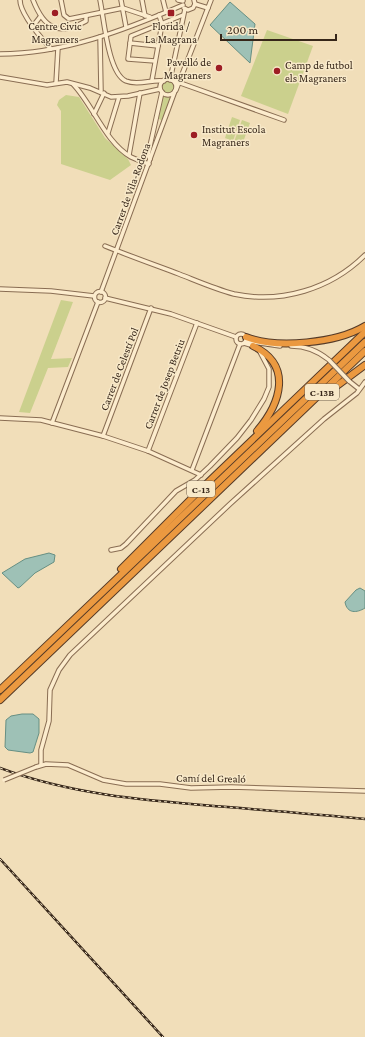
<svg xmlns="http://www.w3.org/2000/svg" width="365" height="1037" font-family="'Crimson Pro',serif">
  <rect width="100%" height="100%" fill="#f1deb9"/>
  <!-- green -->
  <g fill="#cbd08d">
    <path d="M267,30l46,16 -25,68 -47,-18z"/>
    <circle cx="168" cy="87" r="6"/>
    <path d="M66,95l13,2 26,41 23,21 3,6 -21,15 -49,-16v-53l-4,-6 2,-5z"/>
    <path d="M162,96l11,1 -9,23 -2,1 -4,-3z"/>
    <path d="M232,117l8,3 -7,21 -8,-3z"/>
    <path d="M242,120l8,3 -8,22 -8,-3z"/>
    <path d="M61,300l12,2 -22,57 21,-1 -4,9 -20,1 -18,45 -11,-1z"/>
  </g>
  <!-- water -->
  <g fill="#9ec1b6" stroke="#668f83">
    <path d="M230,2l25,22 -5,39 -40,-38z"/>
    <path d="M49,553l6,2 -1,7 -19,11 -15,14 -2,1 -16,-15 23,-14z"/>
    <path d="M360,588l5,3v17c-8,5 -18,6 -20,-6l11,-12z"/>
    <path d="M22,714h11l6,5v14l-6,19 -3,1 -22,-3 -3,-3 1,-27 5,-4z"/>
  </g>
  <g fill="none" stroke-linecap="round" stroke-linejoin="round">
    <!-- street casing -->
    <g stroke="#896d53" stroke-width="5.5">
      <g id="street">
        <path d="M20,0c0,14 22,39 31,49"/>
        <path d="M33,0c11,28 25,37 53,21v-5"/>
        <path d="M61,0l3,15 5,4 54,-11 27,9"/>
        <path d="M100,0c4,19 8,73 26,81 12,5 26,-2 38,0"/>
        <path d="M121,0l5,27"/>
        <path d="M142,0l3,16"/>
        <path d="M163,0l3,12"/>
        <path d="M178,0l5,1"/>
        <path d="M195,4l13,4"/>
        <path d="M184,8l4,2 5,-2 2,-4 -1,-4"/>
        <path d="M33,26l7,-9"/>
        <path d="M100,37l1,54"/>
        <path d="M130,43l28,3"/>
        <path d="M0,54c63,0 125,-24 183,-49"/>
        <path d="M155,61l-27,-2 3,-23 52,-21"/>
        <path d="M0,77l47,8 20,-3 23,6 21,9 17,-1 32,-7"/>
        <circle cx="168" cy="87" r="8"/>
        <path d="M152,80l10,-56 -3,-9"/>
        <path d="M170,80l15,-71"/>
        <path d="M172,80l112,40"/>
        <path d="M56,83l2,-35"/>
        <path d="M73,84c20,21 32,58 58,73 6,3 12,5 18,7"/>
        <path d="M176,90l35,-90"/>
        <path d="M94,114l10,-21"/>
        <path d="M108,133l11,-36"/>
        <path d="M129,155l11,-62"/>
        <path d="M150,159l-2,-4 14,-63"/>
        <path d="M105,246c25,10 50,19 74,28 18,7 36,15 55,20 47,10 97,-5 131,-39"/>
        <path d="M0,289l51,2 43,5"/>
        <circle cx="100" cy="297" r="5.5"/>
        <path d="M101,292l74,-201"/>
        <path d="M105,298l66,16 65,23"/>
        <circle cx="241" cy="339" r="5"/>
        <path d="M246,341l34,5"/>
        <path d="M244,343l10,3"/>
        <path d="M291,346c15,0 26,4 38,14"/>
        <path d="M349,381l10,8"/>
        <path d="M0,418l41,2 62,16 45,15 53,24"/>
        <path d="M52,423l46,-121"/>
        <path d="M103,436l48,-128"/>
        <path d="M148,451l49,-128"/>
        <path d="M192,470l48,-126"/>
        <path d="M111,550l10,-2 5,-4 50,-53 19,-11 15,-14 27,-28 14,-18 13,-21 5,-12v-18l-9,-17"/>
        <path d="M41,765v-15l8,-29 1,-31 9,-20 11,-15 160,-151 94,-85 33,-26 8,-11"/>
        <path d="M36,767l10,-3 22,1 35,15 23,4h34l31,4 40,-1 134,4"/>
      </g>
    </g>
    <!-- highway casing -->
    <g stroke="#563b28" stroke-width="8">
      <g id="highway">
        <path d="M246,337c31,12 91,6 119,-11"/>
        <path d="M253,346c40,19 28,57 4,85"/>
        <path d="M326,394l39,-29"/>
        <path d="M121,569l82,-82 162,-155"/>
        <path d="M0,690l365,-348"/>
        <path d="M0,700l365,-349"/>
      </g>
    </g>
    <!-- street -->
    <use href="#street" stroke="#fceccd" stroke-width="3.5"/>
    <!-- highway -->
    <use href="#highway" stroke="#eb9940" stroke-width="6"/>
    <!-- rail casing -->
    <g stroke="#362619" stroke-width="2.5">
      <g id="rail">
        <path d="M0,768c69,26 141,32 214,38 50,4 101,8 151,13"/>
        <path d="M0,859l163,178"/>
      </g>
    </g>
    <!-- rail -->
    <use href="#rail" stroke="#f8e9c9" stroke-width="1" stroke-dasharray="3" stroke-linecap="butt"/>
    <!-- street-bridge casing -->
    <g stroke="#896d53" stroke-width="5.5" stroke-linecap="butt">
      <g id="street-bridge">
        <path d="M329,360l20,21"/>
        <path d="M4,780l32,-13"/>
      </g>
    </g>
    <!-- street-bridge -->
    <use href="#street-bridge" stroke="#fceccd" stroke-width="3.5"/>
  </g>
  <!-- markers -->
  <g fill="#9d1d24" stroke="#f8e9c9" stroke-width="1.5">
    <circle cx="55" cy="13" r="4"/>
    <rect x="167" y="9" width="8" height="8" rx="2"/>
    <circle cx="219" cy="68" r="4"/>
    <circle cx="277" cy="71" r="4"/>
    <circle cx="194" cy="135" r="4"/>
  </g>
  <g text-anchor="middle" stroke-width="3" stroke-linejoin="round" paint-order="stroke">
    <!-- shield labels -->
    <g fill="#f8e9c9" stroke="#70604e" stroke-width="1">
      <rect x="305" y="384" width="34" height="16" rx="3"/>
      <rect x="187" y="481" width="28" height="16" rx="3"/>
    </g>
    <g font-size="10" font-weight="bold" fill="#362619">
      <text x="322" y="396">C-13B</text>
      <text x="201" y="493">C-13</text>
    </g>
    <!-- poi labels -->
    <g font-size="11" fill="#362619" stroke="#f8e9c9">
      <text x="55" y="30">Centre Civic<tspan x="55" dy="13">Magraners</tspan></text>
      <text x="171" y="30">Florida /<tspan x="171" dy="13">La Magrana</tspan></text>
      <text x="211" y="66" text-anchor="end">Pavelló de<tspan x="211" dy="13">Magraners</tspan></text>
      <text x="285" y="69" text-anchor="start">Camp de futbol<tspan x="285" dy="13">els Magraners</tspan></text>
      <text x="202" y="133" text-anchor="start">Institut Escola<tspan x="202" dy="13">Magraners</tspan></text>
    </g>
    <!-- street labels -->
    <g font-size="11" fill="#362619" stroke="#f8e9c9">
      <text transform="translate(130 189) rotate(-70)" y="4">Carrer de Vila-Rodona</text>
      <text transform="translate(119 369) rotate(-69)" y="4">Carrer de Celestí Pol</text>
      <text transform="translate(164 384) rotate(-69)" y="4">Carrer de Josep Betriu</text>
      <text transform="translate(211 778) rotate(1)" y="4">Camí del Grealó</text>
    </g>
  </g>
  <!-- scale -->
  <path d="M221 34v6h115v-6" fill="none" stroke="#362619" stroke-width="2"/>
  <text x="227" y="34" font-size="12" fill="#362619" stroke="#f8e9c9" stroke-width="3" paint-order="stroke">200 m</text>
</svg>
